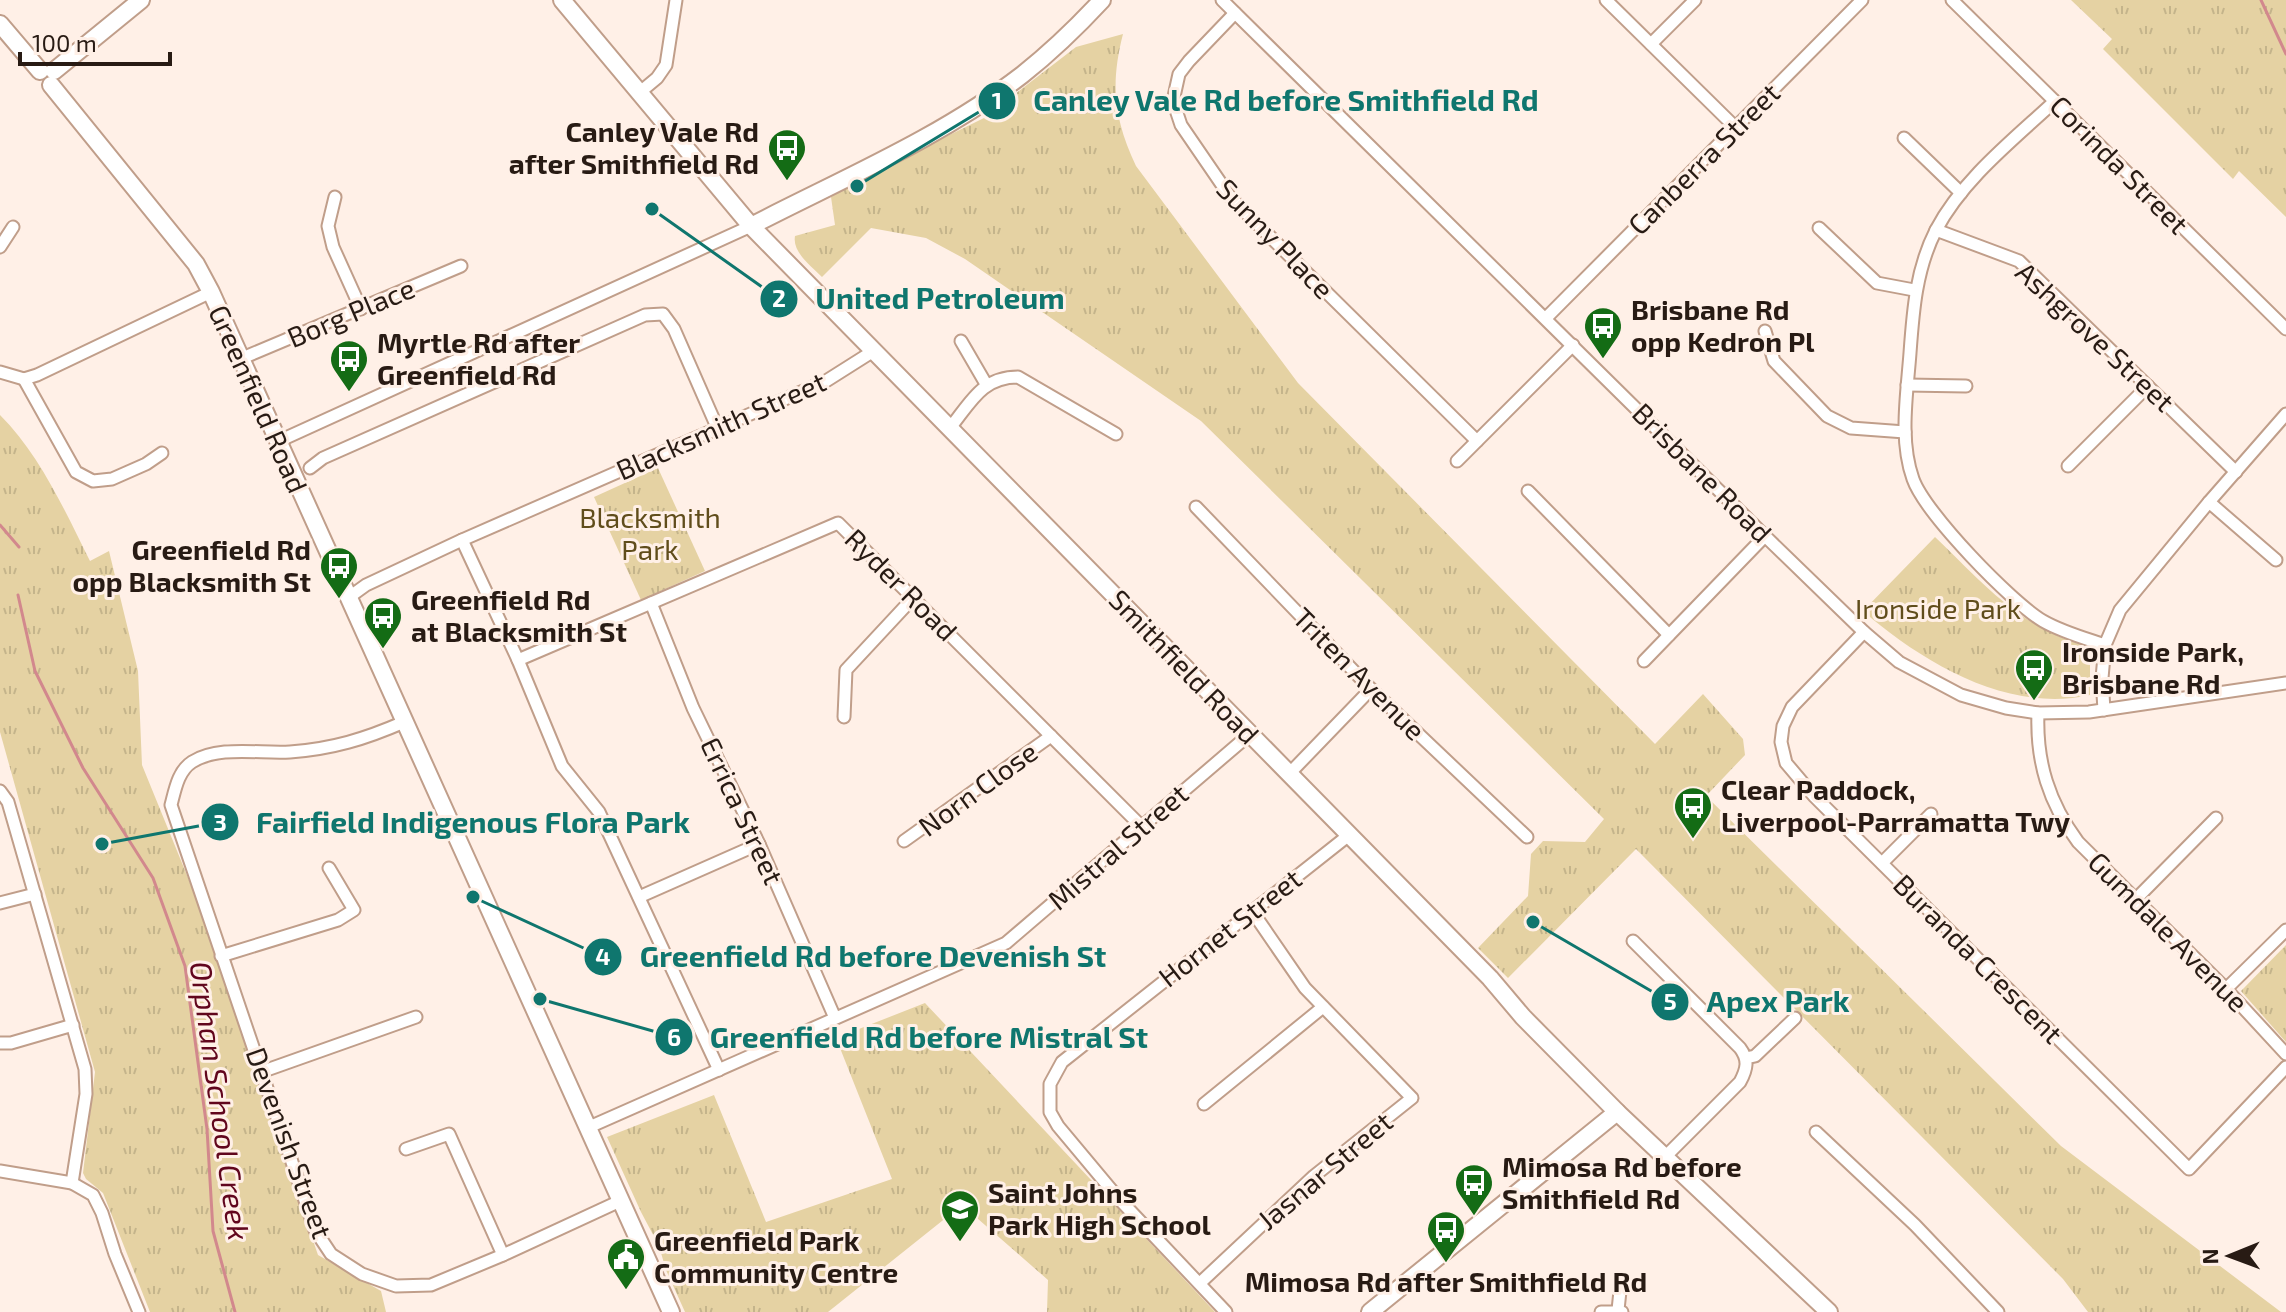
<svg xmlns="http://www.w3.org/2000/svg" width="2286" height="1312" font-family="'Exo 2',sans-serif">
  <defs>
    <pattern id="grass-tufts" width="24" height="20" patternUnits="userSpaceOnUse" patternTransform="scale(2)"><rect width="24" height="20" fill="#e5d2a3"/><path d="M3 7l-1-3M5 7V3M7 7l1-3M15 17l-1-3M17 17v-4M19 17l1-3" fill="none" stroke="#c4b48b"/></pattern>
  </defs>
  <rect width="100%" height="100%" fill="#fff0e7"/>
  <!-- grass -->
  <g fill="url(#grass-tufts)">
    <path d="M2071,0h215v217l-47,-46 -6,8 -130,-130 9,-10z"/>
    <path d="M1123,34c-13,51 -9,85 13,132l162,217 357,361 48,-50 40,45 2,16 -39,41 355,350 220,166h-193l-25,-33 -427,-430 -128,129 -30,-30 50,-52 3,-42 12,-13 42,1 19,-23 -403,-398 -236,-162 -39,-21 -55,-10 -49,49c-11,-11 -30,-25 -27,-41l40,-11 -4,-28 49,-28 104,-51 92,-71z"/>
    <path d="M0,415c40,40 65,96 90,146l19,-10 29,120 4,94 51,125 125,365 63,36 5,21h-236l-47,-119 -17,-14 -3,-6 12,-101 -95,-340z"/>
    <path d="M658,468l47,103 -64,29 -47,-103z"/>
    <path d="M1935,537c49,47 87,93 155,110v48c-82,19 -168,-33 -227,-84z"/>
    <path d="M2286,945v97l-45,-51z"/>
    <path d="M925,1003l290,309h-168l1,-32 -86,-75 -134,107h-143l-19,-42 -7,-24 -18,-34 -34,-75 107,-42 52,127 126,-43 -56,-141z"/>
  </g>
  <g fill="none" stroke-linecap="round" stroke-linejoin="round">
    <!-- stream -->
    <g stroke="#d2888d" stroke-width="3">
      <path d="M2261,0l25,54"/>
      <path d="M0,525l19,22"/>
      <path d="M18,595l17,76 48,97 70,110 32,88 22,163 6,102 22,81"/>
    </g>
    <!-- street casing -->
    <g stroke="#c09e8a" stroke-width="15">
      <g id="street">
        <path d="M1222,0l543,536 99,96 35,30 62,33 45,13 32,5 51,-1 197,-29"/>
        <path d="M1606,0l130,128"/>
        <path d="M1952,0l334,329"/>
        <path d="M1235,13l-46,48 -10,13 -6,27 8,24 50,73 246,243"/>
        <path d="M1651,44l44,-44"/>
        <path d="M639,93l18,-15 9,-13 10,-65"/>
        <path d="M2055,101c-42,39 -92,78 -119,129 -20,39 -23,81 -26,123 -3,41 -11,87 3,126 12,34 98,123 130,142 19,11 41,17 62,24"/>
        <path d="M1904,138l57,55"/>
        <path d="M335,197l-7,29 5,21 28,62"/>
        <path d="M1819,228l58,55 37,7"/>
        <path d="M1936,230l83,31 217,211"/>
        <path d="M0,247l13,-20"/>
        <path d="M1546,318l316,-318"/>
        <path d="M1765,331l9,30 53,55 24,12 54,4"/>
        <path d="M961,341l25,43"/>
        <path d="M240,359l221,-93"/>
        <path d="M0,372l24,7 13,-4 174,-83"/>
        <path d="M24,379l52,93 17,9 19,-2 34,-15 16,-11"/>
        <path d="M1907,385l59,1"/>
        <path d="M950,428c21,-26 32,-51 68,-51l98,57"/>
        <path d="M279,441l472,-215"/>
        <path d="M1457,461l116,-116"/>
        <path d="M2068,466l80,-80"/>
        <path d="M310,468l13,-10 322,-143 18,-1 11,15 43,98"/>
        <path d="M1528,491l141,144"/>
        <path d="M2209,502l67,58"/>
        <path d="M1196,507l175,182 156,148"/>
        <path d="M462,540l56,120 44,106 37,46 120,258"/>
        <path d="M348,598l18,-13 96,-45 364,-159 49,-31"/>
        <path d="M651,603l42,105 66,136 76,174"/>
        <path d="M1864,632l-72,75 -9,19 -2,16 5,21 28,33 375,373 97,-102"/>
        <path d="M518,660l320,-137 304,304"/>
        <path d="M1644,661l121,-125"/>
        <path d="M2104,710l-2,-32 3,-33 15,-35 89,-108 77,-88"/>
        <path d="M2038,713c-2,49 11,90 40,129l148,147 60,65"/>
        <path d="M844,717l2,-47 67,-72"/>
        <path d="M404,722c-39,17 -72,27 -114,30 -30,2 -71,-7 -98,10 -14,9 -17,28 -21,43l144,425 16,24 31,20 34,12 35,-1 72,-30 117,-54"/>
        <path d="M1289,774l82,-85"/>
        <path d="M0,791l8,11 77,267 1,25 -14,89"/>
        <path d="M904,841l147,-105"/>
        <path d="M1882,863l49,-49"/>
        <path d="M639,897l120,-53"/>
        <path d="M2136,899l80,-81"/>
        <path d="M0,903l35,-9"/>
        <path d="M1633,941l107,107c9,12 7,21 0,34l-74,74"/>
        <path d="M221,956l117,-36 16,-10 -25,-42"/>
        <path d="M2226,989l60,-59"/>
        <path d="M0,1043h11l62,-18"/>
        <path d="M1746,1058l9,-2 40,-38"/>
        <path d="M261,1072l155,-55"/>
        <path d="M1204,1104l119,-97"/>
        <path d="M587,1128l419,-185 244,-209"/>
        <path d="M1816,1132l99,93 83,87"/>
        <path d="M406,1149l43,-15 54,121"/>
        <path d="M0,1171l72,12 21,12 9,18 13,41 24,58"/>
        <path d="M1200,1283l114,-107 98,-78 -107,-110 -53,-77"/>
        <path d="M1618,1310l2,-19"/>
        <path d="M1226,1312l-107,-113 -61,-73 -8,-14v-28l12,-22 287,-227"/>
        <path d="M1601,1312h21"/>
      </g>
    </g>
    <!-- secondary casing -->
    <g stroke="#c09e8a" stroke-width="20">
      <g id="secondary">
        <path d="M562,0l189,226 739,752 33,39 94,95 212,200"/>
        <path d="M0,24l40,47"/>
        <path d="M54,71l87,-71"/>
        <path d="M51,85l145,179 15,28 460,1020"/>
        <path d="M751,226c91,-47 189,-88 271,-151 29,-23 55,-48 80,-75"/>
        <path d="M1370,1312l247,-200"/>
      </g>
    </g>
    <!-- street -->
    <use href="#street" stroke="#fff" stroke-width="11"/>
    <!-- secondary -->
    <use href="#secondary" stroke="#fff" stroke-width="16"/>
  </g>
  <!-- icons -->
  <defs>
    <g id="bus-pin" transform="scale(2)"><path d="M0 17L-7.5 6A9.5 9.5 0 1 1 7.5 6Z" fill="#146c15" stroke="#fff0e7"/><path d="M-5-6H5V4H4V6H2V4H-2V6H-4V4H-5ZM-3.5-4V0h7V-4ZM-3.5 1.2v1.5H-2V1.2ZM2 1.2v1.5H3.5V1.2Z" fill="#fff"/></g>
    <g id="school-pin" transform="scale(2)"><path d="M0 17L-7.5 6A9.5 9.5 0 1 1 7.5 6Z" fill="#146c15" stroke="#fff0e7"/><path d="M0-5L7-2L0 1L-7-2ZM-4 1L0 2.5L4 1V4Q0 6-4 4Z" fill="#fff"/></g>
    <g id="civic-pin" transform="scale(2)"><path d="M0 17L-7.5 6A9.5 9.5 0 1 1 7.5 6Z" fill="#146c15" stroke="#fff0e7"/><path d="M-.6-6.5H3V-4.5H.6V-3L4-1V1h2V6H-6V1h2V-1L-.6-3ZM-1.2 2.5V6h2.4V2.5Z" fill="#fff"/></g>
  </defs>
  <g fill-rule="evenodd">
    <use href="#bus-pin" x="787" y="148"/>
    <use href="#bus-pin" x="1603" y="326"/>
    <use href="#bus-pin" x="349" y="359"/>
    <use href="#bus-pin" x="339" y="566"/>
    <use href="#bus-pin" x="383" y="616"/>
    <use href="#bus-pin" x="2034" y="668"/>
    <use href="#bus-pin" x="1693" y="806"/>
    <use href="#bus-pin" x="1474" y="1183"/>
    <use href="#school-pin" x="960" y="1209"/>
    <use href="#bus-pin" x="1446" y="1230"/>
    <use href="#civic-pin" x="626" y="1257"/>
  </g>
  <g text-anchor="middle" stroke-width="6" stroke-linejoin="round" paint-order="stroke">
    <!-- poi labels -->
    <g font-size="28" font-weight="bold" fill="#281b14" stroke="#fff0e7" text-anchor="start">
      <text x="759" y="142" text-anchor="end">Canley Vale Rd<tspan x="759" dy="32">after Smithfield Rd</tspan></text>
      <text x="1631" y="320">Brisbane Rd<tspan x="1631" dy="32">opp Kedron Pl</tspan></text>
      <text x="377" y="353">Myrtle Rd after<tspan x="377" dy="32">Greenfield Rd</tspan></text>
      <text x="311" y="560" text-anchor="end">Greenfield Rd<tspan x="311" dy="32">opp Blacksmith St</tspan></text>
      <text x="411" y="610">Greenfield Rd<tspan x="411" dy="32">at Blacksmith St</tspan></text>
      <text x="2062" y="662">Ironside Park,<tspan x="2062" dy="32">Brisbane Rd</tspan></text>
      <text x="1721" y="800">Clear Paddock,<tspan x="1721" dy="32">Liverpool-Parramatta Twy</tspan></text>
      <text x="1502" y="1177">Mimosa Rd before<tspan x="1502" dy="32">Smithfield Rd</tspan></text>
      <text x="988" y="1203">Saint Johns<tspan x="988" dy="32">Park High School</tspan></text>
      <text x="654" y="1251">Greenfield Park<tspan x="654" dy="32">Community Centre</tspan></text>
      <text x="1446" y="1292" text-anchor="middle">Mimosa Rd after Smithfield Rd</text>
    </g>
    <!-- street labels -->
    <g font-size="28" fill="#281b14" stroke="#fff0e7">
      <text transform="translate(1704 159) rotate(-45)" y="10">Canberra Street</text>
      <text transform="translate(2119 165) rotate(45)" y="10">Corinda Street</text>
      <text transform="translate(1275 239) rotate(46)" y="10">Sunny Place</text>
      <text transform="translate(351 313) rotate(-23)" y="10">Borg Place</text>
      <text transform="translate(2095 337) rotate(43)" y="10">Ashgrove Street</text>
      <text transform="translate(258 399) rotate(66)" y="10">Greenfield Road</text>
      <text transform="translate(721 426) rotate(-24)" y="10">Blacksmith Street</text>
      <text transform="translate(1702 473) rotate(45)" y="10">Brisbane Road</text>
      <text transform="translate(901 585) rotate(45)" y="10">Ryder Road</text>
      <text transform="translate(1184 667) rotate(46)" y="10">Smithfield Road</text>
      <text transform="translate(1359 674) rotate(45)" y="10">Triten Avenue</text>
      <text transform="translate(978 789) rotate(-36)" y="10">Norn Close</text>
      <text transform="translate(742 811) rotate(65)" y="10">Errica Street</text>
      <text transform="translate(1118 847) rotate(-41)" y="10">Mistral Street</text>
      <text transform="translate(1230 928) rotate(-38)" y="10">Hornet Street</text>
      <text transform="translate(2168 932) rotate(45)" y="10">Gumdale Avenue</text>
      <text transform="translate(1978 959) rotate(45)" y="10">Buranda Crescent</text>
      <text transform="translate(289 1143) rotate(70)" y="10">Devenish Street</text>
      <text transform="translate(1325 1171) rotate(-40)" y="10">Jasnar Street</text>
    </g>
    <!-- park labels -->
    <g font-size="28" fill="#604d1b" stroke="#fff0e7">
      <text x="650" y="528">Blacksmith<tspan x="650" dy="32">Park</tspan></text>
      <text x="1938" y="619">Ironside Park</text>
    </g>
    <!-- water labels -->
    <g font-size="30" font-style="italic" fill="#61061d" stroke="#fff0e7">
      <text transform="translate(219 1101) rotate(82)" y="10">Orphan School Creek</text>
    </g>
  </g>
  <!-- callouts -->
  <path fill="none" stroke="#0f766e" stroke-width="3" d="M857 186L997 101M652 209L779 299M102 844L220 822M473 897L603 957M1533 922L1670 1002M540 999L674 1037"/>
  <g fill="#0f766e" stroke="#fff0e7" stroke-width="3">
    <circle cx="857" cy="186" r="8"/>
    <circle cx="652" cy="209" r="8"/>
    <circle cx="102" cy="844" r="8"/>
    <circle cx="473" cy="897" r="8"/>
    <circle cx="1533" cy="922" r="8"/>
    <circle cx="540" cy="999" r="8"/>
    <circle cx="997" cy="101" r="20"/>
    <circle cx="779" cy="299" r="20"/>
    <circle cx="220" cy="822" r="20"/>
    <circle cx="603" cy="957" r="20"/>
    <circle cx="1670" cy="1002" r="20"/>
    <circle cx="674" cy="1037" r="20"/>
  </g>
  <g font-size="24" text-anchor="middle" font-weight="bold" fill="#fff">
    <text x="997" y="109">1</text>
    <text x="779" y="307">2</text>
    <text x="220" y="831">3</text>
    <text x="603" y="965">4</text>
    <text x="1670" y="1010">5</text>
    <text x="674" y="1046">6</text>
  </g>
  <g font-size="30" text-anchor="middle" font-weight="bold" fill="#0f766e" stroke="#fff0e7" stroke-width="6" stroke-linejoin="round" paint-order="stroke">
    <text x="1286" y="111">Canley Vale Rd before Smithfield Rd</text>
    <text x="940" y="309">United Petroleum</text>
    <text x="473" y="833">Fairfield Indigenous Flora Park</text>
    <text x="873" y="967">Greenfield Rd before Devenish St</text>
    <text x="1778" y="1012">Apex Park</text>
    <text x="929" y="1048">Greenfield Rd before Mistral St</text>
  </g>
  <!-- north arrow -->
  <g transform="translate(2230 1256) rotate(269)" stroke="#fff0e7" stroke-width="6" paint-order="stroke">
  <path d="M0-6L14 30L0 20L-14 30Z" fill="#281b14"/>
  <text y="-12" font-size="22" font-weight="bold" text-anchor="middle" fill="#281b14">N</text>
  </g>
  <!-- scale -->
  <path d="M20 52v12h150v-12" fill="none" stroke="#281b14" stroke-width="4"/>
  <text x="32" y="52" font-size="24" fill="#281b14" stroke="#fff0e7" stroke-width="6" paint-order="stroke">100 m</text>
</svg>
